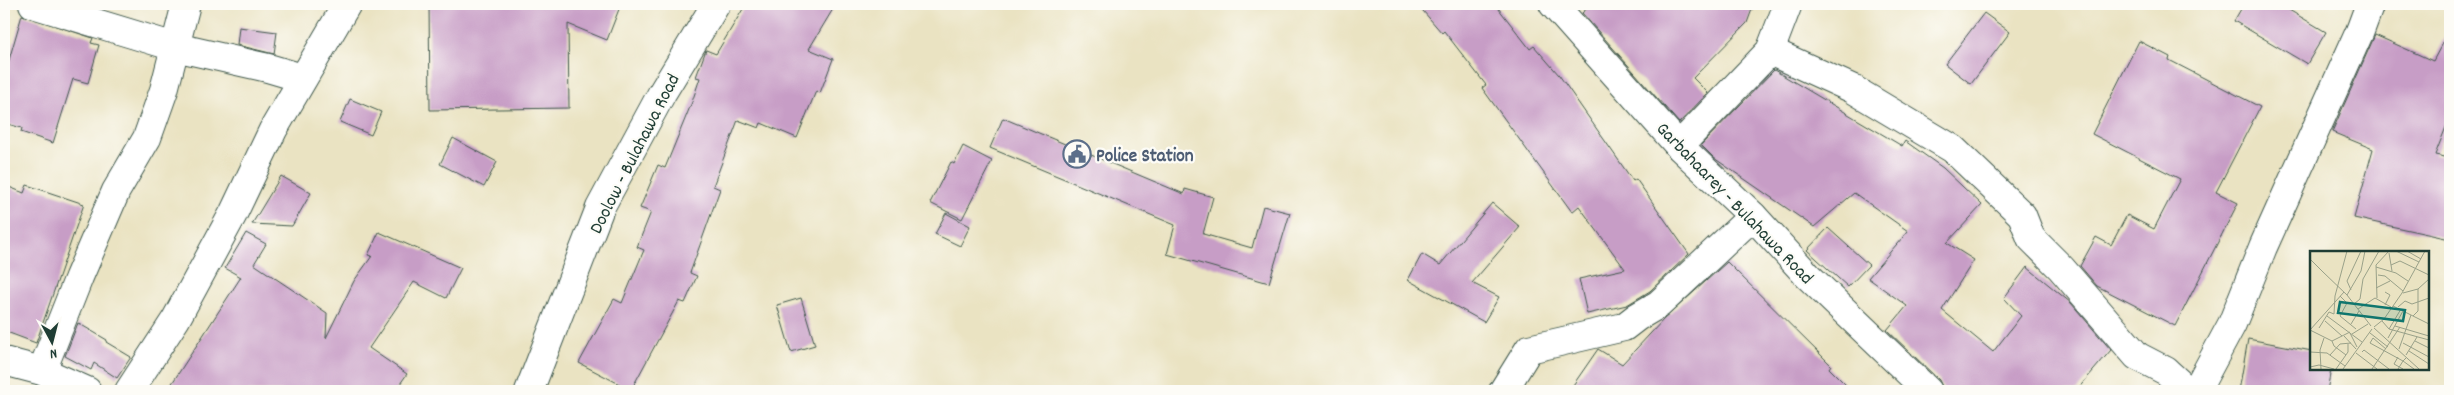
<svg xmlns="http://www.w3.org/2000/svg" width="2454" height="395" font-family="Dekko,sans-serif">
  <rect width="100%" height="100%" fill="#fdfcf7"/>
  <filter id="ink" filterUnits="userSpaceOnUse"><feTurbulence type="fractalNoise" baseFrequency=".02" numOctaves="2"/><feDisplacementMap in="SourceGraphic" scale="10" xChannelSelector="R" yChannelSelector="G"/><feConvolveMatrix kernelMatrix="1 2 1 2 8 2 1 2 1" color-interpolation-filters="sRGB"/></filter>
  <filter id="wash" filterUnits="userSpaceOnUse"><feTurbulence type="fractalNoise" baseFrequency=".0096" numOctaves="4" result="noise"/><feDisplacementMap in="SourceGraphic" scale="20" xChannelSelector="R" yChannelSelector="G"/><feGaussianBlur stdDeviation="1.12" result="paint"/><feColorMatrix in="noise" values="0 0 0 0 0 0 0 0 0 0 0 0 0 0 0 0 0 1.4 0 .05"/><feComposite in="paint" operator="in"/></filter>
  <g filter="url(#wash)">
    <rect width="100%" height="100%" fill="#eae3c2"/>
    <g id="blocks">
      <!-- building -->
      <g fill="#c79dc6">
        <path d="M86,4h21l-3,5z"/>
        <path d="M429,4h192l-14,36 -39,-16 1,84 -139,2z"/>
        <path d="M746,4h90l-27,45 24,10 -13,34 -4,-2 -19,47 -36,-15 -2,5 -21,-8 -25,66 7,3 -30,84 7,3 -12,27 -6,-2 -48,89 -52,-27 35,-64 8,4 22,-53 -7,-3 14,-35 -11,-4 18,-43 7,3 27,-66 8,-24 -4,-1 10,-27 10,4z"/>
        <path d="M1417,4h78l35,45 4,-3 25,29 74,106 3,-2 53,75 -39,37 -23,14 -40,9 -8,-35 46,-10 -46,-63 -7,6 -90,-124 4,-3 -42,-54 -2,2z"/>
        <path d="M1592,4h162l-7,19 -54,55 15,15 -29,30 -97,-110z"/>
        <path d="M2244,4h35l47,28 -19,32 -73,-43z"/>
        <path d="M1984,13l26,19 -39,52 -26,-20z"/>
        <path d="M22,15l71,23 -2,5 8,2 -11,38 -15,-4 -20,64 -32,-11 1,-4 -18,-5v-46z"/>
        <path d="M239,27l38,5 -3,22 -37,-9z"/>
        <path d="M2450,29v88l-15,38 15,3v81l-96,-21 19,-69 -41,-17 43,-97 58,26z"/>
        <path d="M2139,41l31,16 -1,3 91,47 -44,85 22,11 -63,123 -78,-40 -17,-20 16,-29 15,8 16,-30 27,14 26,-50 -88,-45z"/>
        <path d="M1774,70l128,76 3,-5 38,27 39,37 -35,38 27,17 -32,50 51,42 28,-36 -17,-18 23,-31 44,36 40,47 -35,41h-132l-5,-11 -52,-50 20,-24 -39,-28 40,-47 -54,-38 -40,34 -100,-69 -13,-13z"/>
        <path d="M350,99l31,13 -10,23 -31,-13z"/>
        <path d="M1003,118l181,76 1,-5 28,8 -10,37 49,14 11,-42 27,7 -21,70 -102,-29 8,-29 -185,-77z"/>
        <path d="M453,138l44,24 -13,25 -44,-23z"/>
        <path d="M963,146l29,15 -30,58 -32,-16 21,-41 3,2z"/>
        <path d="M281,176l30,17 -19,33 -40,-2z"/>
        <path d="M4,185l20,8 3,-8 57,19 -48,139 -32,-12z"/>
        <path d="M1492,203l28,24 -48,56 27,14 -15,25 -76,-42 14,-26 18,11z"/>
        <path d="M946,213l24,13 -10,20 -25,-12z"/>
        <path d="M1828,228l41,37 -21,22 -41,-37z"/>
        <path d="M379,232l82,36 -15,30 -32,-16 -45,66 38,26 -12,17h-228l74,-114 -16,-9 21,-35 20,11 -12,20 73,49 -1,25 28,-57 18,-25 -4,-1z"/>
        <path d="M1727,262l104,103 -2,3 23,23h-283l29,-42 24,15 42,-45z"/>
        <path d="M801,298l14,47 -24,7 -14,-47z"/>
        <path d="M78,323l29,17 -1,2 25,15 -14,21 -23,-15 -3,7 -26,-14z"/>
        <path d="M2248,339l64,12v18h19l-4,22h-88z"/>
      </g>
    </g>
  </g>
  <g filter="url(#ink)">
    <use href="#blocks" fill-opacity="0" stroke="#3d5649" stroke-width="1"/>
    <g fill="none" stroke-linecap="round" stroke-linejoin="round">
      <!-- minor casing -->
      <g stroke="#3d5649" stroke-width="30">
        <g id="minor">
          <path d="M33,4l142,43 93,21 34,10"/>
          <path d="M1770,51l81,37 102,61 69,66 9,23 30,30 76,88 29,15 22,20"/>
          <path d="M1679,146l91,-95 18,-47"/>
          <path d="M4,361l38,10 45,20"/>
          <path d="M42,371l37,-94 37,-86 31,-53 17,-48 22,-86"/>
          <path d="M129,391l47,-72 57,-105 40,-84 74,-126"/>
          <path d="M1503,391l26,-42 95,-22 13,-10 22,-13 94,-88"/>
          <path d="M2196,391l36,-67 31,-77 97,-216 10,-27"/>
        </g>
      </g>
      <!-- major casing -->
      <g stroke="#3d5649" stroke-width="30">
        <g id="major">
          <path d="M1553,4l126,142 74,70 55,60 120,115"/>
          <path d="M529,391l71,-183 62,-115 54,-89"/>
        </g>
      </g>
      <!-- minor -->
      <use href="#minor" stroke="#fff" stroke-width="28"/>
      <!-- major -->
      <use href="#major" stroke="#fff" stroke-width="28"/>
    </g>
  </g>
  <!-- icons -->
  <defs>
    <g id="civic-ring" transform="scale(1.4375)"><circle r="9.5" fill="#fdfcf7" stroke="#5c6f8a" stroke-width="1.5"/><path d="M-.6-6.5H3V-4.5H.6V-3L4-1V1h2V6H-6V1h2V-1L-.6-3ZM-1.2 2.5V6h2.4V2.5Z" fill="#5c6f8a"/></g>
  </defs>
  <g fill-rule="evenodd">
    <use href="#civic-ring" x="1077" y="154"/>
  </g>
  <g text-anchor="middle" stroke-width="4.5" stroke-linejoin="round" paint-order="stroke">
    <!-- street labels -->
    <g font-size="19" fill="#1f3d34" stroke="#fdfcf7">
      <text transform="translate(633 153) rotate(-63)" y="7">Doolow - Bulahawa Road</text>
      <text transform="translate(1736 202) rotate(46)" y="7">Garbahaarey - Bulahawa Road</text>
    </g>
    <!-- service labels -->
    <g font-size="19" font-weight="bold" fill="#4e5e75" stroke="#fdfcf7" text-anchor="start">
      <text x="1096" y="161">Police Station</text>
    </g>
  </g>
  <!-- overview -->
  <g transform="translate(2310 251)">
    <rect width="119" height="119" fill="#eae3c2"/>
    <path fill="none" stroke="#99a189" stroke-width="1" d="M86,0l23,11M97,0l14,8M79,2l3,18M0,8l13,13M81,14l9,-4 29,14M66,16l20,6 12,8M13,21l24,23 24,31M68,24l7,1 18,15M66,37l14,-7M41,39l-4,-9 14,-30M93,42l15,-4 11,-10M37,44l14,-24 4,-20M30,45l7,7 -7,13 16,13M67,47l-1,-33 13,-14M44,53l6,-5 3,-20 16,-28M75,54l5,-10 -5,-3M83,55l36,18M88,56l7,-6 7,3 17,-6M48,58l17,-11 16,9M17,65l35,26M103,65l5,-5v-22M15,70l17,15M72,70l7,8 40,11M41,73l8,-13M85,75l34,10M64,76l10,-8 18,-26 23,-42M9,77l10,-16 5,2 1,-18 12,-45M64,77l45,41M79,78l12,-20M0,79l34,-38M0,79l22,11 18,-9M40,82l7,14M60,82l18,14M42,83l16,-10M34,85l12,13M78,87l15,-27M22,90l2,5 12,9M105,90l14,7M93,92l26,14M76,98l-13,-11 -3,5 33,18 3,-3M89,98l12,-34M99,100l20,13M0,101l17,1 18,13M52,101l2,-2 25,19M46,102l21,16M20,104l10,-11 11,-1M96,104l11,-18M88,106l-4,7 9,5M0,116l9,-2 15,4M11,118l-1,-19 4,-12M26,118l12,-17v-8M33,118l29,-40M62,118l28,-42M88,118l5,-8 11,8"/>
    <path fill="#0f766e" fill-opacity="0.15" stroke="#0f766e" stroke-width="2.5" d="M30,51l65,8 -2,11 -65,-8z"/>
    <rect width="119" height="119" fill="none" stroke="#1f3d34" stroke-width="2.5"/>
  </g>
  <!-- margin -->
  <rect width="2454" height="395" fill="none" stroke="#fdfcf7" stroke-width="20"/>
  <!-- north arrow -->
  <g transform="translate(52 342) rotate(173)" stroke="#fdfcf7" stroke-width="4" paint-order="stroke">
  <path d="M0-4L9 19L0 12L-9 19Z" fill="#1f3d34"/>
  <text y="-8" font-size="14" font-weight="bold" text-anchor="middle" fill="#1f3d34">N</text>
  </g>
</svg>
